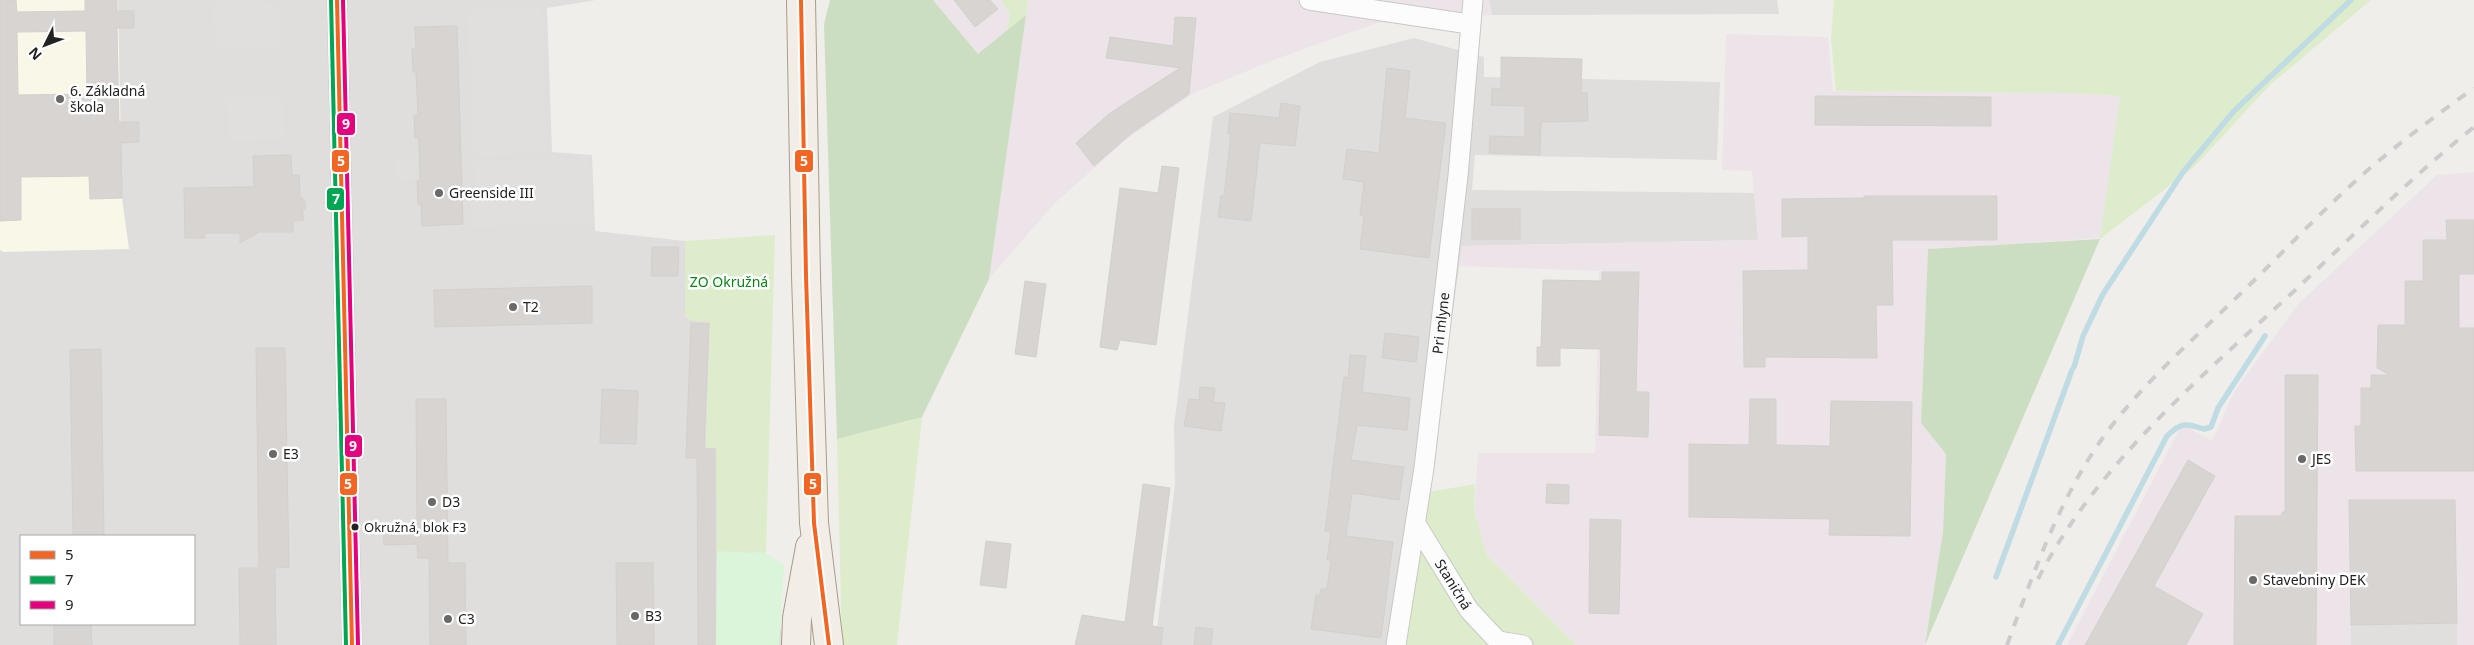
<svg xmlns="http://www.w3.org/2000/svg" width="2474" height="645" font-family="'Noto Sans',sans-serif">
  <rect width="100%" height="100%" fill="#f0eeeb"/>
  <!-- residential -->
  <g fill="#dfdedc" fill-rule="evenodd">
    <path d="M0,0h596l-49,8 5,144 40,3 3,76 90,10v75l6,4 19,1 -4,126h10l70,198h-786zM21,536h173v88h-173z"/>
    <path d="M1489,0h288l2,14 -287,1z"/>
    <path d="M1414,38l70,19v20l236,5 -3,78 -242,-5 -3,35 284,3 2,47 -296,6 -56,399h-251l20,-161 -1,-58 39,-309 107,-55z"/>
  </g>
  <!-- industrial -->
  <g fill="#ede4e9">
    <path d="M933,0h68l9,14 -3,17 -29,23z"/>
    <path d="M1028,0h461l3,15 -115,8 -101,36 -80,33 -68,46 -74,66 -65,75z"/>
    <path d="M1726,34l102,3 5,54 238,2 49,3 -18,142 -174,11 -7,174 25,30 -3,79 -18,113h-349l-89,-90 -13,-44 4,-58h117l4,-182 -140,-5 3,-20 296,-6 -6,-69 -30,-1z"/>
    <path d="M2474,172v473h-407l115,-221 30,17 22,-49 64,-88 139,-129z"/>
  </g>
  <!-- education -->
  <path fill="#f8f7e8" d="M0,0h118l4,198 7,51 -126,3 -3,-2z"/>
  <!-- grass -->
  <g fill="#ddeccb">
    <path d="M1001,0h27l-2,15 -19,16 3,-17z"/>
    <path d="M1834,0h537l-100,84 -76,82 -95,73 20,-143 -49,-3 -235,-2 -5,-53z"/>
    <path d="M775,235l-9,318 -49,-2 -1,-103h-10l4,-126 -19,-2 -6,-4v-75z"/>
    <path d="M922,417l-25,228h-55l-5,-206z"/>
    <path d="M1475,484l-1,27 13,44 89,90h-170l23,-153z"/>
  </g>
  <!-- forest -->
  <g fill="#cbdec1">
    <path d="M830,0h103l45,54 48,-39 -37,264 -67,138 -85,22 -13,-415z"/>
    <path d="M2100,239l-175,406 18,-113 3,-78 -25,-31 7,-174z"/>
  </g>
  <!-- park -->
  <path fill="#daf5da" d="M717,551l49,2 18,12 -5,80h-63z"/>
  <!-- parking -->
  <g fill="#e0dfde">
    <path d="M213,0h40l25,5 2,43 -66,2z"/>
    <path d="M541,8l7,146 -73,3 -8,-147z"/>
    <path d="M282,95l2,44 -55,2 -2,-44z"/>
    <path d="M589,157l3,68 -121,2 -1,-34 6,-1 -1,-31z"/>
    <path d="M395,159l20,1v20l-20,1z"/>
    <path d="M2457,623v22h-106v-20z"/>
  </g>
  <g fill="none" stroke-linecap="round" stroke-linejoin="round">
    <!-- stream -->
    <g stroke="#bfdbe3" stroke-width="5.5">
      <path d="M2074,367l9,-31 20,-42 80,-122 51,-61 117,-111"/>
      <path d="M1996,577l76,-207"/>
      <path d="M2058,645l109,-209c14,-14 19,-13 37,-7l7,-2 7,-19 47,-72"/>
    </g>
  </g>
  <!-- building -->
  <g fill="#d7d4d2" stroke="#d3d0cc" fill-rule="evenodd">
    <path d="M0,0h16l1,12 68,-1v-11h32v11h17v17h-17l2,94h20v20l-18,1 1,55 -32,1 -1,-23 -68,1v43l-21,1zM86,31l1,63 -69,1 -1,-63z"/>
    <path d="M954,0h36l8,9 -23,18z"/>
    <path d="M1175,17l21,1 -7,76 -57,39 -38,33 -18,-23 34,-30 70,-45 -74,-10 4,-21 63,9z"/>
    <path d="M457,26l6,198 -41,2 -1,-22h-3l-1,-23h3l-1,-43h-4l-1,-23h4l-2,-43h-3l-1,-23h4l-1,-22z"/>
    <path d="M1501,57l81,2 -1,34h6l1,28 -47,1 -1,33 -51,-2 1,-17 35,1v-31l-34,-1 1,-17 9,1z"/>
    <path d="M1387,68l23,3 -5,47 41,5 -17,135 -69,-9 4,-33 -4,-1 4,-33 -21,-3 4,-30 32,4z"/>
    <path d="M1815,96l176,1v29l-176,-1z"/>
    <path d="M1281,103l19,3 -5,40 -35,-3 -9,78 -33,-4 3,-21h3l7,-62h-3l2,-21 49,5z"/>
    <path d="M291,155l1,20h7l1,21 5,6v7l-3,3 2,8 -11,1v11h-34l-19,11v-10h-35v5h-20l-1,-50 70,-1 -1,-31z"/>
    <path d="M1162,166l17,2 -23,177 -36,-5 -3,10 -17,-3 20,-159 38,5z"/>
    <path d="M1864,196h133v44h-105l1,65h-17l1,53 -112,-1v10h-21l-1,-96 65,-1v-34l-26,1v-38l82,-1z"/>
    <rect x="1472" y="209" width="48" height="30"/>
    <path d="M2446,220h28v54h-15v54h15v143h-118l-1,-45h6v-38h10v-13h19l-13,-7 1,-43h27v-44h18v-41h24z"/>
    <path d="M652,247h27l-1,29h-27z"/>
    <path d="M1602,272h37l-3,120h13l-1,45 -49,-2 2,-86 -41,-1v18h-23v-19h4l2,-67 59,1z"/>
    <path d="M1025,281l21,3 -10,73 -21,-3z"/>
    <path d="M592,286v37l-157,4 -1,-37z"/>
    <path d="M691,323l18,1 -5,125h11v196h-17l-1,-187h-11z"/>
    <path d="M1385,333l34,4 -3,25 -34,-4z"/>
    <path d="M256,348h29l4,219 -14,1 1,77h-36l-1,-77h20z"/>
    <path d="M101,349l3,187h-31l-3,-186z"/>
    <path d="M1350,355l16,1 -4,36 48,6 -3,32 -50,-5 -6,35 53,7 -5,33 -47,-7 -6,43 47,6 -12,96 -70,-9 5,-34h4l1,-6h6l4,-29h-4l4,-28 -6,-1 19,-154 4,1z"/>
    <path d="M2285,375h33l-2,270h-82l1,-129h47v-4h3z"/>
    <path d="M1200,387l15,1 -2,14 12,1 -4,28 -37,-5 5,-27 10,1z"/>
    <path d="M602,389l36,2 -2,53 -36,-1z"/>
    <path d="M416,399h30l2,164h17l1,82h-36l-1,-87h-11l-1,-14 -33,1 -1,-17 34,-2z"/>
    <path d="M1750,399h26v46l54,1 1,-45 81,1 -2,134 -81,-1 1,-16 -141,-2v-73l60,1z"/>
    <path d="M2188,460l27,16 -61,110 49,28 -17,31h-101z"/>
    <path d="M1143,484l27,4 -18,138 11,2 -2,17h-86l7,-30 43,7z"/>
    <path d="M1547,484l22,1v19l-23,-1z"/>
    <path d="M2349,500h106l2,123 -106,2z"/>
    <path d="M1590,519l31,1 -2,94 -30,-1z"/>
    <path d="M986,541l25,3 -5,44 -26,-3z"/>
    <path d="M616,563h37l1,82h-37z"/>
    <path d="M54,624h37l1,21h-38z"/>
    <path d="M1196,627l17,2 -2,16h-17z"/>
  </g>
  <g fill="none" stroke-linecap="round" stroke-linejoin="round">
    <!-- street casing -->
    <g stroke="#c9c8c7" stroke-width="21">
      <g id="street">
        <path d="M337,0l15,645"/>
        <path d="M1309,0l160,24"/>
        <path id="s1" d="M1416,524l53,86 29,31 1,4"/>
        <path d="M1498,641l25,4"/>
        <path id="s2" d="M1396,645l28,-177 34,-292 15,-176"/>
      </g>
    </g>
    <!-- primary casing -->
    <g stroke="#a79c86" stroke-width="30">
      <g id="primary">
        <path d="M801,0l5,276 8,247 15,122"/>
        <path d="M796,645l1,-27 13,-71"/>
      </g>
    </g>
    <!-- street -->
    <use href="#street" stroke="#fdfcfc" stroke-width="19"/>
    <!-- primary -->
    <use href="#primary" stroke="#f3ede7" stroke-width="28"/>
    <!-- rail -->
    <g stroke="#ccc" stroke-width="4" stroke-dasharray="10 10" stroke-linecap="butt">
      <path d="M2038,579c59,-115 161,-200 254,-286 60,-56 118,-115 182,-166"/>
      <path d="M2007,645c23,-62 44,-123 78,-180 38,-64 96,-114 149,-165 45,-43 88,-90 135,-131 34,-29 69,-55 105,-81"/>
    </g>
    <!-- bus-1 casing -->
    <g stroke="#fff" stroke-width="8">
      <g id="bus-1">
        <path d="M337,0l15,645"/>
        <path d="M801,0l5,276 8,247 15,122"/>
      </g>
    </g>
    <!-- bus-2 casing -->
    <g stroke="#fff" stroke-width="8">
      <path id="bus-2" d="M331,0l15,645"/>
    </g>
    <!-- bus-3 casing -->
    <g stroke="#fff" stroke-width="8">
      <path id="bus-3" d="M343,0l15,645"/>
    </g>
    <!-- bus-1 -->
    <use href="#bus-1" stroke="#f26522" stroke-width="4"/>
    <!-- bus-2 -->
    <use href="#bus-2" stroke="#00a651" stroke-width="4"/>
    <!-- bus-3 -->
    <use href="#bus-3" stroke="#e5007d" stroke-width="4"/>
  </g>
  <!-- markers -->
  <g fill="#6a6968" stroke="#fff" stroke-width="2">
    <circle cx="60" cy="99" r="5"/>
    <circle cx="439" cy="193" r="5"/>
    <circle cx="513" cy="307" r="5"/>
    <circle cx="273" cy="454" r="5"/>
    <circle cx="2302" cy="459" r="5"/>
    <circle cx="432" cy="502" r="5"/>
    <circle cx="2253" cy="580" r="5"/>
    <circle cx="635" cy="616" r="5"/>
    <circle cx="448" cy="619" r="5"/>
  </g>
  <circle fill="#222" stroke="#fff" stroke-width="2" cx="355" cy="527" r="4.5"/>
  <g text-anchor="middle" stroke-width="5" stroke-linejoin="round" paint-order="stroke">
    <!-- bus labels -->
    <g font-size="13" fill="#222" stroke="#fff" text-anchor="start">
      <text x="364" y="532">Okružná, blok F3</text>
    </g>
    <!-- poi labels -->
    <g font-size="14" fill="#222" stroke="#fff" text-anchor="start">
      <text x="70" y="96">6. Základná<tspan x="70" dy="16">škola</tspan></text>
      <text x="449" y="198">Greenside III</text>
      <text x="523" y="312">T2</text>
      <text x="283" y="459">E3</text>
      <text x="2312" y="464">JES</text>
      <text x="442" y="507">D3</text>
      <text x="2263" y="585">Stavebniny DEK</text>
      <text x="645" y="621">B3</text>
      <text x="458" y="624">C3</text>
    </g>
    <!-- park labels -->
    <g font-size="14" fill="#0c8416" stroke="#fff">
      <text x="729" y="287">ZO Okružná</text>
    </g>
    <!-- street labels -->
    <g font-size="14" fill="#222" stroke="#fff">
      <text dy="5" stroke="none"><textPath href="#s2" startOffset="325">Pri mlyne</textPath></text>
      <text dy="5" stroke="none"><textPath href="#s1" startOffset="71">Staničná</textPath></text>
    </g>
  </g>
  <g stroke="#fff" stroke-width="2">
    <rect x="336" y="112" width="20" height="24" rx="5" fill="#e5007d"/>
    <rect x="331" y="149" width="19" height="24" rx="5" fill="#f26522"/>
    <rect x="794" y="149" width="20" height="24" rx="5" fill="#f26522"/>
    <rect x="326" y="187" width="19" height="24" rx="5" fill="#00a651"/>
    <rect x="344" y="434" width="19" height="24" rx="5" fill="#e5007d"/>
    <rect x="339" y="472" width="19" height="24" rx="5" fill="#f26522"/>
    <rect x="803" y="472" width="19" height="24" rx="5" fill="#f26522"/>
  </g>
  <g font-size="14" text-anchor="middle" font-weight="bold" fill="#fff">
    <text x="346" y="129">9</text>
    <text x="341" y="166">5</text>
    <text x="804" y="166">5</text>
    <text x="336" y="204">7</text>
    <text x="353" y="451">9</text>
    <text x="348" y="489">5</text>
    <text x="813" y="489">5</text>
  </g>
  <!-- legend -->
  <rect x="20" y="535" width="175" height="90" fill="#ffffff" stroke="#a7a7a7"/>
  <rect x="30" y="551" width="25" height="8" fill="#f26522" stroke="#a7a7a7"/>
  <text x="65" y="560" font-size="15" fill="#222222">5</text>
  <rect x="30" y="576" width="25" height="8" fill="#00a651" stroke="#a7a7a7"/>
  <text x="65" y="585" font-size="15" fill="#222222">7</text>
  <rect x="30" y="601" width="25" height="8" fill="#e5007d" stroke="#a7a7a7"/>
  <text x="65" y="610" font-size="15" fill="#222222">9</text>
  <!-- north arrow -->
  <g transform="translate(45 45) rotate(228)" stroke="#ffffff" stroke-width="4" paint-order="stroke">
  <path d="M0-4L9 19L0 12L-9 19Z" fill="#222222"/>
  <text y="-8" font-size="14" font-weight="bold" text-anchor="middle" fill="#222222">N</text>
  </g>
</svg>
